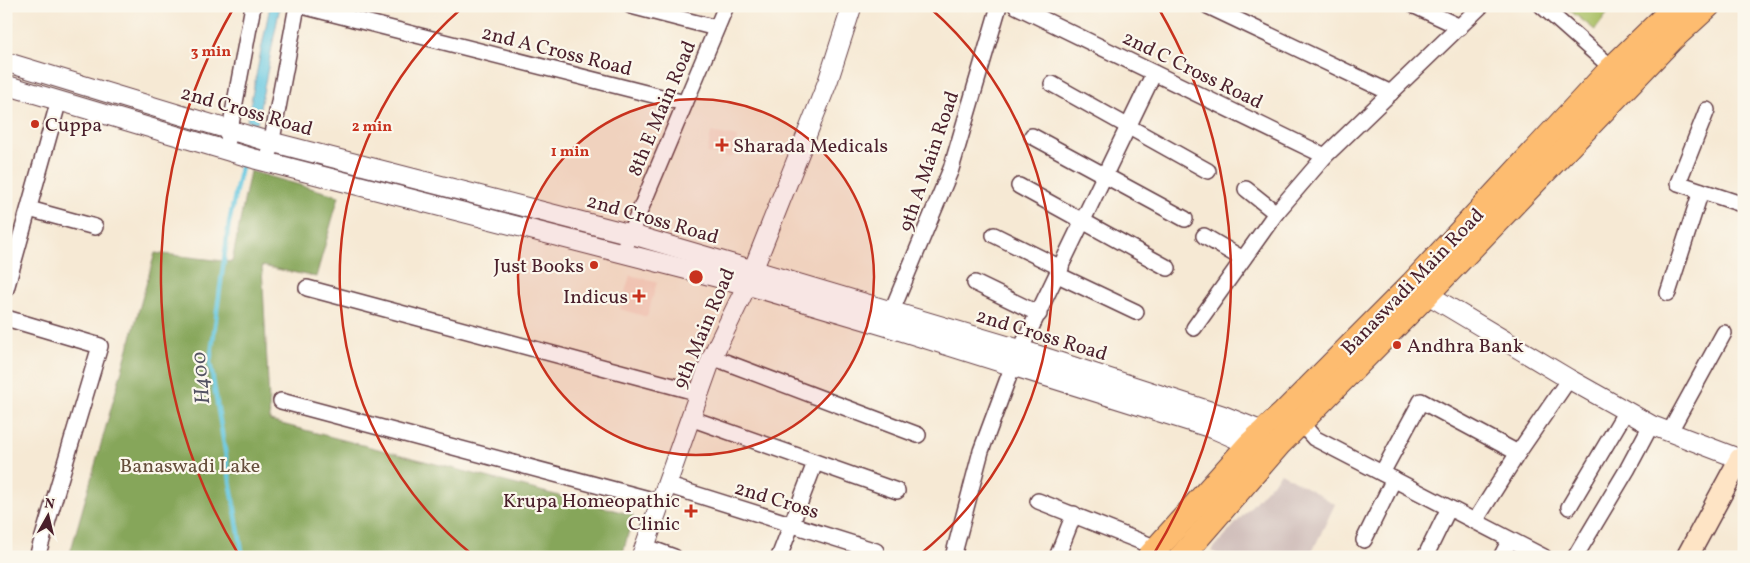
<svg xmlns="http://www.w3.org/2000/svg" width="1750" height="563" font-family="Vollkorn,serif">
  <rect width="100%" height="100%" fill="#fbf7ec"/>
  <filter id="ink" filterUnits="userSpaceOnUse"><feTurbulence type="fractalNoise" baseFrequency=".02" numOctaves="2"/><feDisplacementMap in="SourceGraphic" scale="10" xChannelSelector="R" yChannelSelector="G"/><feConvolveMatrix kernelMatrix="1 2 1 2 8 2 1 2 1" color-interpolation-filters="sRGB"/></filter>
  <filter id="wash" filterUnits="userSpaceOnUse"><feTurbulence type="fractalNoise" baseFrequency=".0096" numOctaves="4" result="noise"/><feDisplacementMap in="SourceGraphic" scale="20" xChannelSelector="R" yChannelSelector="G"/><feGaussianBlur stdDeviation="1.12" result="paint"/><feColorMatrix in="noise" values="0 0 0 0 0 0 0 0 0 0 0 0 0 0 0 0 0 1.4 0 .05"/><feComposite in="paint" operator="in"/></filter>
  <g filter="url(#wash)">
    <rect width="100%" height="100%" fill="#f6e9d4"/>
    <!-- built -->
    <g fill="#f5d3c1">
      <path d="M711,132l26,5 -4,21 -26,-5z"/>
      <path d="M630,275l27,7 -10,35 -27,-8z"/>
    </g>
    <!-- industrial -->
    <path fill="#d1c0bc" d="M1281,473l54,31 -21,44 -7,9h-84l-12,-6z"/>
    <!-- green -->
    <path fill="#a9bf64" stroke="#7a6f48" d="M1564,6h49l-18,24z"/>
    <!-- forest -->
    <path fill="#86a65a" stroke="#686242" d="M250,171l89,25 -23,81 -54,-11 8,155 363,94 -11,42h-553l86,-304 77,9z"/>
    <!-- water -->
    <path fill="#63c7e1" stroke="#567386" d="M270,6h10l-23,117 -10,-2z"/>
    <g fill="none" stroke-linecap="round" stroke-linejoin="round">
      <!-- stream -->
      <path stroke="#63c7e1" stroke-width="4.5" d="M241,167l-12,56 -19,139 33,195"/>
    </g>
  </g>
  <g filter="url(#ink)">
    <g fill="none" stroke-linecap="round" stroke-linejoin="round">
      <!-- minor casing -->
      <g stroke="#643d44" stroke-width="18">
        <g id="minor">
          <path d="M302,6l383,97"/>
          <path d="M631,6l85,22"/>
          <path d="M1016,6l309,150"/>
          <path d="M1208,6l183,87"/>
          <path d="M1415,6l45,21"/>
          <path d="M1542,6l70,62"/>
          <path d="M1052,84l156,87"/>
          <path d="M1707,110l-29,73 66,22"/>
          <path d="M1032,136l153,83"/>
          <path d="M228,140l25,-134"/>
          <path d="M268,161l29,-155"/>
          <path d="M1019,186l149,82"/>
          <path d="M1246,189l30,24"/>
          <path d="M29,209l66,18"/>
          <path d="M994,235l67,33"/>
          <path d="M1204,236l39,23"/>
          <path d="M622,253l104,-247"/>
          <path d="M1058,275l78,37"/>
          <path d="M975,283l64,31"/>
          <path d="M307,288l392,105"/>
          <path d="M6,289l53,-189"/>
          <path d="M1668,293l33,-102"/>
          <path d="M6,318l94,28 -63,211"/>
          <path d="M888,320l63,-151 48,-163"/>
          <path d="M1194,328l82,-115 49,-57 156,-150"/>
          <path d="M712,357l206,78"/>
          <path d="M281,401l379,101"/>
          <path d="M690,418l207,73"/>
          <path d="M1294,419l7,4 13,15 230,119"/>
          <path d="M1669,433l55,-100"/>
          <path d="M1382,473l39,-72 97,52"/>
          <path d="M666,485l210,66"/>
          <path d="M1038,501l119,47"/>
          <path d="M1569,507l57,-96"/>
          <path d="M1475,521l43,-68 51,-74"/>
          <path d="M1364,540l30,-61"/>
          <path d="M644,546l30,11"/>
          <path d="M779,557l36,-94"/>
          <path d="M953,557l28,-106 32,-86 141,-292"/>
          <path d="M1057,557l17,-43"/>
          <path d="M1425,557l24,-49"/>
          <path d="M1501,557l9,-17"/>
          <path d="M1575,557l52,-87 24,-45"/>
        </g>
      </g>
      <!-- tertiary casing -->
      <g stroke="#643d44" stroke-width="21">
        <g id="tertiary">
          <path d="M6,62l254,77 370,95 123,36 269,80 200,65 42,17 8,6"/>
          <path d="M6,85l249,74 492,126 138,41 329,103 48,21"/>
          <path d="M1427,294l142,85 82,46 89,34"/>
          <path d="M641,557l71,-200 35,-72 81,-204 24,-75"/>
        </g>
      </g>
      <!-- secondary casing -->
      <g stroke="#643d44" stroke-width="24">
        <path id="secondary" d="M1687,557l53,-98h4"/>
      </g>
      <!-- primary casing -->
      <g stroke="#643d44" stroke-width="26">
        <g id="primary">
          <path d="M1149,557l101,-113 34,-31 128,-129 200,-216 64,-62"/>
          <path d="M1181,557l99,-114 147,-149 245,-255 36,-33"/>
        </g>
      </g>
      <!-- minor -->
      <use href="#minor" stroke="#fff" stroke-width="15"/>
      <!-- tertiary -->
      <use href="#tertiary" stroke="#fff" stroke-width="19"/>
      <!-- secondary -->
      <use href="#secondary" stroke="#fee4c5" stroke-width="21"/>
      <!-- primary -->
      <use href="#primary" stroke="#fdbc6f" stroke-width="24"/>
    </g>
  </g>
  <!-- distance rings -->
  <circle cx="696" cy="277" r="178" fill="#c8321e" fill-opacity=".12"/>
  <g fill="none" stroke="#c8321e" stroke-width="2.5">
    <circle cx="696" cy="277" r="178"/>
    <path d="M474 556A357 357 0 0 1 462 8M930 8A357 357 0 0 1 918 556"/>
    <path d="M240 557A535 535 0 0 1 233 9M1159 9A535 535 0 0 1 1152 557"/>
  </g>
  <!-- markers -->
  <g fill="#c8321e" stroke="#fbf7ec" stroke-width="2">
    <circle cx="35" cy="124" r="5"/>
    <path d="M719.5 137.5h5v5h5v5h-5v5h-5v-5h-5v-5h5z"/>
    <circle cx="594" cy="265" r="5"/>
    <path d="M636.5 288.5h5v5h5v5h-5v5h-5v-5h-5v-5h5z"/>
    <circle cx="1397" cy="345" r="5"/>
    <path d="M688.5 503.5h5v5h5v5h-5v5h-5v-5h-5v-5h5z"/>
  </g>
  <g text-anchor="middle" stroke-width="4.5" stroke-linejoin="round" paint-order="stroke">
    <!-- street labels -->
    <g font-size="20" fill="#4a1f2b" stroke="#fbf7ec">
      <text transform="translate(557 50) rotate(14)" y="7">2nd A Cross Road</text>
      <text transform="translate(1193 69) rotate(26)" y="7">2nd C Cross Road</text>
      <text transform="translate(661 108) rotate(-67)" y="7">8th E Main Road</text>
      <text transform="translate(247 110) rotate(16)" y="7">2nd Cross Road</text>
      <text transform="translate(928 161) rotate(-71)" y="7">9th A Main Road</text>
      <text transform="translate(653 218) rotate(16)" y="7">2nd Cross Road</text>
      <text transform="translate(1412 281) rotate(-46)" y="7">Banaswadi Main Road</text>
      <text transform="translate(703 328) rotate(-67)" y="7">9th Main Road</text>
      <text transform="translate(1042 334) rotate(17)" y="7">2nd Cross Road</text>
      <text transform="translate(777 499) rotate(17)" y="7">2nd Cross</text>
    </g>
    <!-- poi labels -->
    <g font-size="20" fill="#4a1f2b" stroke="#fbf7ec" text-anchor="start">
      <text x="45" y="131">Cuppa</text>
      <text x="733" y="152">Sharada Medicals</text>
      <text x="584" y="272" text-anchor="end">Just Books</text>
      <text x="628" y="303" text-anchor="end">Indicus</text>
      <text x="1407" y="352">Andhra Bank</text>
      <text x="680" y="507" text-anchor="end">Krupa Homeopathic<tspan x="680" dy="23">Clinic</tspan></text>
    </g>
    <!-- park labels -->
    <g font-size="20" fill="#664f3c" stroke="#fbf7ec">
      <text x="190" y="472">Banaswadi Lake</text>
    </g>
    <!-- water labels -->
    <g font-size="21" font-style="italic" fill="#525162" stroke="#fbf7ec">
      <text transform="translate(200 378) rotate(-95)" y="7">H400</text>
    </g>
  </g>
  <circle cx="696" cy="277" r="8" fill="#c8321e" stroke="#fbf7ec" stroke-width="2.5"/>
  <g font-size="15" text-anchor="middle" font-weight="bold" fill="#c8321e" stroke="#fbf7ec" stroke-width="4.5" stroke-linejoin="round" paint-order="stroke">
    <text x="211" y="56">3 min</text>
    <text x="372" y="131">2 min</text>
    <text x="570" y="156">1 min</text>
  </g>
  <!-- margin -->
  <rect width="1750" height="563" fill="none" stroke="#fbf7ec" stroke-width="25"/>
  <!-- north arrow -->
  <g transform="translate(48 516) rotate(8)" stroke="#fbf7ec" stroke-width="4" paint-order="stroke">
  <path d="M0-4L9 19L0 12L-9 19Z" fill="#4a1f2b"/>
  <text y="-8" font-size="14" font-weight="bold" text-anchor="middle" fill="#4a1f2b">N</text>
  </g>
</svg>
